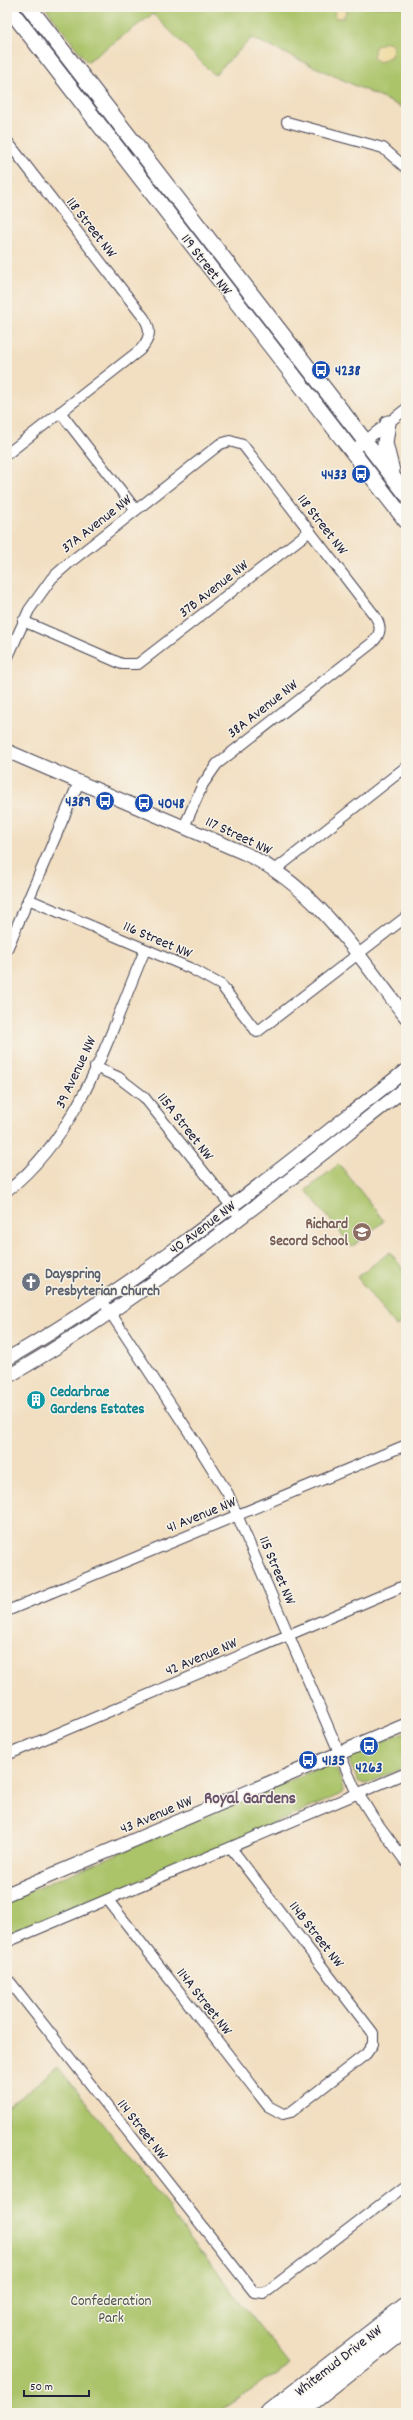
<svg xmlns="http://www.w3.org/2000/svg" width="413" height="2420" font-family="Dekko,sans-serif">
  <rect width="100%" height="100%" fill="#f7f3e8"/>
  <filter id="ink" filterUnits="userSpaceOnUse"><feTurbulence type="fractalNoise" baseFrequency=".025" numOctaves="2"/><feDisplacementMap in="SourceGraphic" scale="8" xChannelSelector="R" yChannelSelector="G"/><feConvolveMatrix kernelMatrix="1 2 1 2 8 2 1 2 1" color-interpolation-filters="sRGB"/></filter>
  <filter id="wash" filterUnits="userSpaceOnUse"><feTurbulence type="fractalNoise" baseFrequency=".012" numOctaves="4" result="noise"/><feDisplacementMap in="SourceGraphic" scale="16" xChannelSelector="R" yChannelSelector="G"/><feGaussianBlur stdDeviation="0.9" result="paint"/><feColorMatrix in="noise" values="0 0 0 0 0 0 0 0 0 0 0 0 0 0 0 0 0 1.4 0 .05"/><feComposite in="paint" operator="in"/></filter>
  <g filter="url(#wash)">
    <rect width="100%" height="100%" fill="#f2dec0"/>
    <!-- green -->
    <g fill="#abc46a" stroke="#667352">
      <path d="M45,7h361v102l-154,-71 -38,37 -61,-61 -66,48z"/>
      <path d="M339,1164l45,57 -32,26 -46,-57z"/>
      <path d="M390,1252l16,21v46l-10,8 -39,-50z"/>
      <path d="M406,1731v36l-40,17 -7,-2 -9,-18v-8z"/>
      <path d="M328,1764c10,3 15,20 15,29l-3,2 -333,142v-36z"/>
      <path d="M58,2067l111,140 2,7 119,151 -74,48h-209v-306z"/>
    </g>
    <!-- sand -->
    <g fill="#eeda9e" stroke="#887e6c">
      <path d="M336,7l12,1 -5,10h-6l-3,-3z"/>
      <path d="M385,42h4l5,4 -3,10 -11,6 -7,-4 2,-11z"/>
    </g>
  </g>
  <g filter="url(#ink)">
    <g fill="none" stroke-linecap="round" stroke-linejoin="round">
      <!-- minor casing -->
      <g stroke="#413e4f" stroke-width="12">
        <g id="minor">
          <path d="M287,122l96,26 23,20"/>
          <path d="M7,141l137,177c8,12 6,21 -4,32l-133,104"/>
          <path d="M60,412l76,98"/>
          <path d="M352,451l54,-42"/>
          <path d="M23,621l99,43h16l172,-133"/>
          <path d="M7,659l22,-49 23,-32 17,-15 151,-119 10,-3 13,4 132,171c7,11 6,18 -3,27l-155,121 -14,20 -19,43"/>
          <path d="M275,870l131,-103"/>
          <path d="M28,899l164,70 29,16 36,47 149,-115"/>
          <path d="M7,949l72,-167"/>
          <path d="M95,1067l23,10 26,20 91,114"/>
          <path d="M7,1191c75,-59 102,-157 138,-241"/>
          <path d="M102,1300l98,149 28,45 126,293 18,29 34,46"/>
          <path d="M7,1611l399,-166"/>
          <path d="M7,1755l399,-170"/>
          <path d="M108,1900l160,206 15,8 8,-2 75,-58 7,-10v-11l-142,-185"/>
          <path d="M7,1942l399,-169"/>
          <path d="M7,1978l247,314 10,1 5,-3 137,-105"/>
        </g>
      </g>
      <!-- tertiary casing -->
      <g stroke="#413e4f" stroke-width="15">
        <g id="tertiary">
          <path d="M7,751l237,102c73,34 114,103 162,164"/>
          <path d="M7,1359c143,-82 270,-188 399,-289"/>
          <path d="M7,1377c143,-82 270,-188 399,-289"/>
          <path d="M7,1894l399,-169"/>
        </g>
      </g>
      <!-- secondary casing -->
      <g stroke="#413e4f" stroke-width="17">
        <g id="secondary">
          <path d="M8,7l398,514"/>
          <path d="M29,7l377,487"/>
          <path d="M388,423l-3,20 7,28"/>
        </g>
      </g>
      <!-- motorway casing -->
      <g stroke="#413e4f" stroke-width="21">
        <g id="motorway">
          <path d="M270,2413l136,-106"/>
          <path d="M296,2413l110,-86"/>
        </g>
      </g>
      <!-- minor -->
      <use href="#minor" stroke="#fff" stroke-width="10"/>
      <!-- tertiary -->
      <use href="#tertiary" stroke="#fff" stroke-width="13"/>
      <!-- secondary -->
      <use href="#secondary" stroke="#fff" stroke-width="15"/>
      <!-- motorway -->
      <use href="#motorway" stroke="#fff" stroke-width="19"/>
    </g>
  </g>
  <!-- icons -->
  <defs>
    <g id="bus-disc" transform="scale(1)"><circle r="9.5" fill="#1a4fb4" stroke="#f7f3e8"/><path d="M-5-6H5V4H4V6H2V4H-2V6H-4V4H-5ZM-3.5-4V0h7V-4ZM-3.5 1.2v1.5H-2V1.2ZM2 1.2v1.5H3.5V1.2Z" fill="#fff"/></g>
    <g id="school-disc" transform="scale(1)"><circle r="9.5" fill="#8d6e63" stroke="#f7f3e8"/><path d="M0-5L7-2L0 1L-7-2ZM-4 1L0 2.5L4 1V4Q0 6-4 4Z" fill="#fff"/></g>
    <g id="church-disc" transform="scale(1)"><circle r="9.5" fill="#6b7280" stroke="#f7f3e8"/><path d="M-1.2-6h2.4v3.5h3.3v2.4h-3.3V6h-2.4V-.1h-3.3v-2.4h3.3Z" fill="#fff"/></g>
    <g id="building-disc" transform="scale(1)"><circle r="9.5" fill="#0f9aa8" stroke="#f7f3e8"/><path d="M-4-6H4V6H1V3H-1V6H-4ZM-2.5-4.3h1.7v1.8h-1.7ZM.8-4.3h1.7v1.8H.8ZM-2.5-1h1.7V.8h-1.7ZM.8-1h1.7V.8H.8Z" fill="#fff"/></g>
  </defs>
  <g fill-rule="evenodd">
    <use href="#bus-disc" x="321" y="370"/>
    <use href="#bus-disc" x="361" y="474"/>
    <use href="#bus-disc" x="105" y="801"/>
    <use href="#bus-disc" x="144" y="803"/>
    <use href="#school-disc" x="362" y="1232"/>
    <use href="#church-disc" x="31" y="1282"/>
    <use href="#building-disc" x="36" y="1400"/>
    <use href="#bus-disc" x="369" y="1746"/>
    <use href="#bus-disc" x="308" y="1760"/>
  </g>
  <g text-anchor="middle" stroke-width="3" stroke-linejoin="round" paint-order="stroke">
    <!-- street labels -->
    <g font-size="15" fill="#22223b" stroke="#f7f3e8">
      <text transform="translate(92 227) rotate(52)" y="5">118 Street NW</text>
      <text transform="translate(207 264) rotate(52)" y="5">119 Street NW</text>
      <text transform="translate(96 523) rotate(-38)" y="5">37A Avenue NW</text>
      <text transform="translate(323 524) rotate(52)" y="5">118 Street NW</text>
      <text transform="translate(213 588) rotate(-38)" y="5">37B Avenue NW</text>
      <text transform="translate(262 708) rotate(-38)" y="5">38A Avenue NW</text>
      <text transform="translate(239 835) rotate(25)" y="5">117 Street NW</text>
      <text transform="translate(158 939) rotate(23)" y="5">116 Street NW</text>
      <text transform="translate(75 1072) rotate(-65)" y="5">39 Avenue NW</text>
      <text transform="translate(186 1126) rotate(52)" y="5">115A Street NW</text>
      <text transform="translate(202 1227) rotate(-37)" y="5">40 Avenue NW</text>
      <text transform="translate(201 1514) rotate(-22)" y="5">41 Avenue NW</text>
      <text transform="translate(278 1570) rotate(67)" y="5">115 Street NW</text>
      <text transform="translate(201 1656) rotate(-23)" y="5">42 Avenue NW</text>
      <text transform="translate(156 1814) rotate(-23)" y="5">43 Avenue NW</text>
      <text transform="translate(317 1934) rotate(52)" y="5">114B Street NW</text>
      <text transform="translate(205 2001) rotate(52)" y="5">114A Street NW</text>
      <text transform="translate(143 2129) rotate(52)" y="5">114 Street NW</text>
      <text transform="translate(338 2360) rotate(-38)" y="5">Whitemud Drive NW</text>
    </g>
    <!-- transit labels -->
    <g font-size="15" font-weight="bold" fill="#164399" stroke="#f7f3e8" text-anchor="start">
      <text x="335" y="375">4238</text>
      <text x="347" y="479" text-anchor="end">4433</text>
      <text x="91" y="806" text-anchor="end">4389</text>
      <text x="158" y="808">4048</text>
      <text x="322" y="1765">4135</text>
      <text x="369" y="1772" text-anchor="middle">4263</text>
    </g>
    <!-- education labels -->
    <g font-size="15" font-weight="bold" fill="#785e54" stroke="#f7f3e8" text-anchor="end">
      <text x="348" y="1228">Richard<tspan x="348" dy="17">Secord School</tspan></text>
    </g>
    <!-- worship labels -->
    <g font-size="15" font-weight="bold" fill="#5b616d" stroke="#f7f3e8" text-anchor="start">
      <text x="45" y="1278">Dayspring<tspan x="45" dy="17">Presbyterian Church</tspan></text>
    </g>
    <!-- culture labels -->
    <g font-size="15" font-weight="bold" fill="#0d838f" stroke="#f7f3e8" text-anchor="start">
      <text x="50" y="1396">Cedarbrae<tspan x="50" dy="17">Gardens Estates</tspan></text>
    </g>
    <!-- park labels -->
    <g font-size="15" fill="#4b5349" stroke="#f7f3e8">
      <text x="111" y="2305">Confederation<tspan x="111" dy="17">Park</tspan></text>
    </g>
    <!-- quarter labels -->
    <g font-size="17" font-weight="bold" fill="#69546b" stroke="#f7f3e8">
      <text x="250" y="1803">Royal Gardens</text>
    </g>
  </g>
  <!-- margin -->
  <rect width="413" height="2420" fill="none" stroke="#f7f3e8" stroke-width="24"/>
  <!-- scale -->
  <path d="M24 2390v6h65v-6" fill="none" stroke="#22223b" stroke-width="2"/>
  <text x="30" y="2390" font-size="12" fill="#22223b" stroke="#f7f3e8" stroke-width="3" paint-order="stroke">50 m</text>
</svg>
